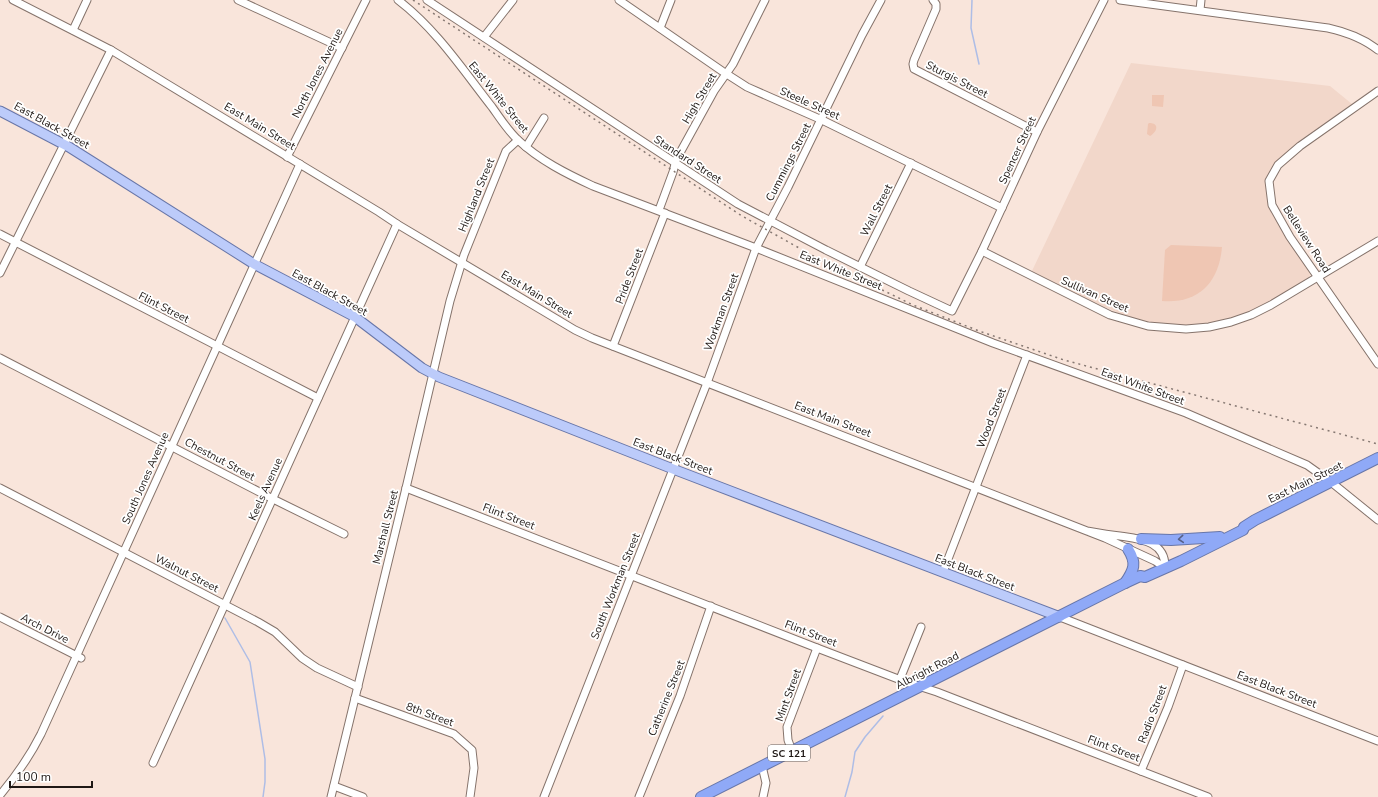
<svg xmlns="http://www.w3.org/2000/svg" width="1378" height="797" font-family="'Nunito Sans',sans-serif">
  <rect width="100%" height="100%" fill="#f9e5db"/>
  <!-- built -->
  <path fill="#f2d7ca" d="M1131,63l199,23 22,18 -77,59 -10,18 4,27 17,29 23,33 1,5 -2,4 -38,25 -40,16 -21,4 -23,3 -37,-3 -20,-7 -67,-27 -31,-17z"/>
  <!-- green -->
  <g fill="#efc6b3">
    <path d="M1152,95h12l-1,12 -11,-1z"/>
    <path d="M1149,123c11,0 8,9 1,13l-3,-2 1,-10z"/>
    <path d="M1171,245l51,2c-3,36 -24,57 -60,54l3,-51z"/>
  </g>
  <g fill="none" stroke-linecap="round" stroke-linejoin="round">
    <!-- stream -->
    <g stroke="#aebde6" stroke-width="1.5">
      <path d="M972,0l-1,28 8,36"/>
      <path d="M225,618l25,44 15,97v23l-2,15"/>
      <path d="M845,797l7,-25 3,-20 10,-15 18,-21"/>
    </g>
    <!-- minor casing -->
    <g stroke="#85736b" stroke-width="9">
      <g id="minor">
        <path d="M13,0l98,50 268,162 18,12 178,106 17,8 513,200 50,23 10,7c1,-27 -25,-29 -45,-32 -11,-1 -22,-3 -33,-5"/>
        <path d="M238,0l104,48"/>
        <path d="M398,0c38,29 65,70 94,107 8,11 16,24 26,33 21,20 49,34 75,46l163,62 237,95 193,70 121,52 24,17 47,38"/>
        <path d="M427,0l311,204 88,46 83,41 43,20 30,-60 55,-119 67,-132"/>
        <path d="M619,0l103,71 25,16 75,33 180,88"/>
        <path d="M933,0l3,4v5l-22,51 -1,4 1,5 123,63"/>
        <path d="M1120,0l208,28c18,4 35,10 50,22"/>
        <path d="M1200,10l1,-10"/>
        <path d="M660,28l11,-28"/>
        <path d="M73,30l14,-30"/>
        <path d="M484,37l29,-37"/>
        <path d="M1378,91l-78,55 -22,19 -9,16 3,24 18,32 88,127"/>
        <path d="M526,147l18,-29"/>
        <path d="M287,157l79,-157"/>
        <path d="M659,210l14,-38 3,-12 38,-69 19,-27 32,-64"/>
        <path d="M0,234l318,164"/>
        <path d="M982,251l128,64 38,11 38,3 23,-2 22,-5 20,-7 20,-10 107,-64"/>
        <path d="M860,267l51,-104"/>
        <path d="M0,273l111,-223"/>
        <path d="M613,346l52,-133"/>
        <path d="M0,358l273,141 71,35"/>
        <path d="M0,488l258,134 17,10 27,26 15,10 41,19"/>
        <path d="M406,488l411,160 89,34 31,10 271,105"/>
        <path d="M943,572l84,-217"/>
        <path d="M0,617l81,41"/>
        <path d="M1060,617l318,124"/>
        <path d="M900,679l21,-52"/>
        <path d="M355,698l99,36 18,16 2,18 -4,29"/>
        <path d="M792,751l-4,-11 -1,-13 30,-79"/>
        <path d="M153,763l244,-539"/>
        <path d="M762,766l4,17 -3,14"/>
        <path d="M1141,771l27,-64 15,-42"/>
        <path d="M334,786l29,11"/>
        <path d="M0,795c16,-19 30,-39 41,-61l259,-570"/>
        <path d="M331,797l75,-309 44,-187 14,-46 42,-104 12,-11"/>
        <path d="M544,797l163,-414 49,-135 32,-61 74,-152 19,-35"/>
        <path d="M639,797l41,-101 31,-90"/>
      </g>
    </g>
    <!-- major casing -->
    <g stroke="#6876a8" stroke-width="11">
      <path id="major" d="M0,111l69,36 185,117 101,53 67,51 17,9 234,92 387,148"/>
    </g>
    <!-- highway casing -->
    <g stroke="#6876a8" stroke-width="12">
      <g id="highway">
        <path d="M1141,539l30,1 49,-3"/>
        <path d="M1125,583c9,-13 12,-20 3,-34"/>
        <path d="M701,797l424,-214 15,-7 5,1 36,-16 62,-31 1,-3 11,-7 123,-62"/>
      </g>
    </g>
    <!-- minor -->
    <use href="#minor" stroke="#fff" stroke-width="7"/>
    <!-- major -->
    <use href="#major" stroke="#bccbfa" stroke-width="9"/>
    <!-- highway -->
    <use href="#highway" stroke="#8fa9f7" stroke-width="10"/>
    <!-- rail -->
    <path stroke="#867872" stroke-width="1.5" stroke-dasharray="2 4" stroke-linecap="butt" d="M413,0l329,216 75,42 96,47 66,26 85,29 314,84"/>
  </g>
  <!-- one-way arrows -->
  <defs><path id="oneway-chevron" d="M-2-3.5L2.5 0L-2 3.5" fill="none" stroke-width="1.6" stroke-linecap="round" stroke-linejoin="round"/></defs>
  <use stroke="#576086" href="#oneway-chevron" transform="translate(1181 539) rotate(175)"/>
  <g text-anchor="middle" stroke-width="3.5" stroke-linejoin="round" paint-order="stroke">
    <!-- shield labels -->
    <rect fill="#fff" stroke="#625d5b" stroke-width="1" x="768" y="745" width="42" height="16" rx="3"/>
    <g font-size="10" font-weight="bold" fill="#1f1815">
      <text x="789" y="757">SC 121</text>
    </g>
    <!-- street labels -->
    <g font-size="11" fill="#1f1815" stroke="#fff">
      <text transform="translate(317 73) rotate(-63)" y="4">North Jones Avenue</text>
      <text transform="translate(957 79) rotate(27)" y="4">Sturgis Street</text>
      <text transform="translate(499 97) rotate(51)" y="4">East White Street</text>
      <text transform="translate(699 98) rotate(-60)" y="4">High Street</text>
      <text transform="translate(810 103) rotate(24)" y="4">Steele Street</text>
      <text transform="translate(52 125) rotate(29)" y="4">East Black Street</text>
      <text transform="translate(260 126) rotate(31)" y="4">East Main Street</text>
      <text transform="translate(1017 150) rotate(-65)" y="4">Spencer Street</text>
      <text transform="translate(688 159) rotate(33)" y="4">Standard Street</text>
      <text transform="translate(788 162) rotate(-63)" y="4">Cummings Street</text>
      <text transform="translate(476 195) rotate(-68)" y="4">Highland Street</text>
      <text transform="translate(876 210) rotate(-63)" y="4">Wall Street</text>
      <text transform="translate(1307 239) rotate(57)" y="4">Belleview Road</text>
      <text transform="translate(841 270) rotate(22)" y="4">East White Street</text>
      <text transform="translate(629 276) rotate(-69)" y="4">Pride Street</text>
      <text transform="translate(330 292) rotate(29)" y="4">East Black Street</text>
      <text transform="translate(537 294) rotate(31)" y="4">East Main Street</text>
      <text transform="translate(1095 294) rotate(24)" y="4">Sullivan Street</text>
      <text transform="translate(164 307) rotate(27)" y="4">Flint Street</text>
      <text transform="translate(721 312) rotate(-70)" y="4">Workman Street</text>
      <text transform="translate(1143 386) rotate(20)" y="4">East White Street</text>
      <text transform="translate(991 418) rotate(-69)" y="4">Wood Street</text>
      <text transform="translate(833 419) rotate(21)" y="4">East Main Street</text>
      <text transform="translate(673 456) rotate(21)" y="4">East Black Street</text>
      <text transform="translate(220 459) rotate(28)" y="4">Chestnut Street</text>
      <text transform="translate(145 478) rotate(-66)" y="4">South Jones Avenue</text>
      <text transform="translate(1305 482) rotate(-26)" y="4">East Main Street</text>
      <text transform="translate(265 489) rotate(-66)" y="4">Keels Avenue</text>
      <text transform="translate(509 516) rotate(21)" y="4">Flint Street</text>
      <text transform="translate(385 527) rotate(-76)" y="4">Marshall Street</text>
      <text transform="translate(975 572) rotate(21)" y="4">East Black Street</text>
      <text transform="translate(187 573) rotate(27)" y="4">Walnut Street</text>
      <text transform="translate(615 586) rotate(-68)" y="4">South Workman Street</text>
      <text transform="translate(45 628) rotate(27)" y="4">Arch Drive</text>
      <text transform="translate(811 633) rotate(21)" y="4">Flint Street</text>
      <text transform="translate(927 670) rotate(-27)" y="4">Albright Road</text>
      <text transform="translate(1277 689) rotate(21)" y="4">East Black Street</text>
      <text transform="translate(788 695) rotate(-70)" y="4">Mint Street</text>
      <text transform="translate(666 698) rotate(-68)" y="4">Catherine Street</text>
      <text transform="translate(430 714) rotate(20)" y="4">8th Street</text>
      <text transform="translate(1152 714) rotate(-69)" y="4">Radio Street</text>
      <text transform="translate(1114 748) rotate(21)" y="4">Flint Street</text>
    </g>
  </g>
  <!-- scale -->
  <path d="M10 781v6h82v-6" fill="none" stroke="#1f1815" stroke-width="2"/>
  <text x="16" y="781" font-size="12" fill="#1f1815" stroke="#ffffff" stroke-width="3" paint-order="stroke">100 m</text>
</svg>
